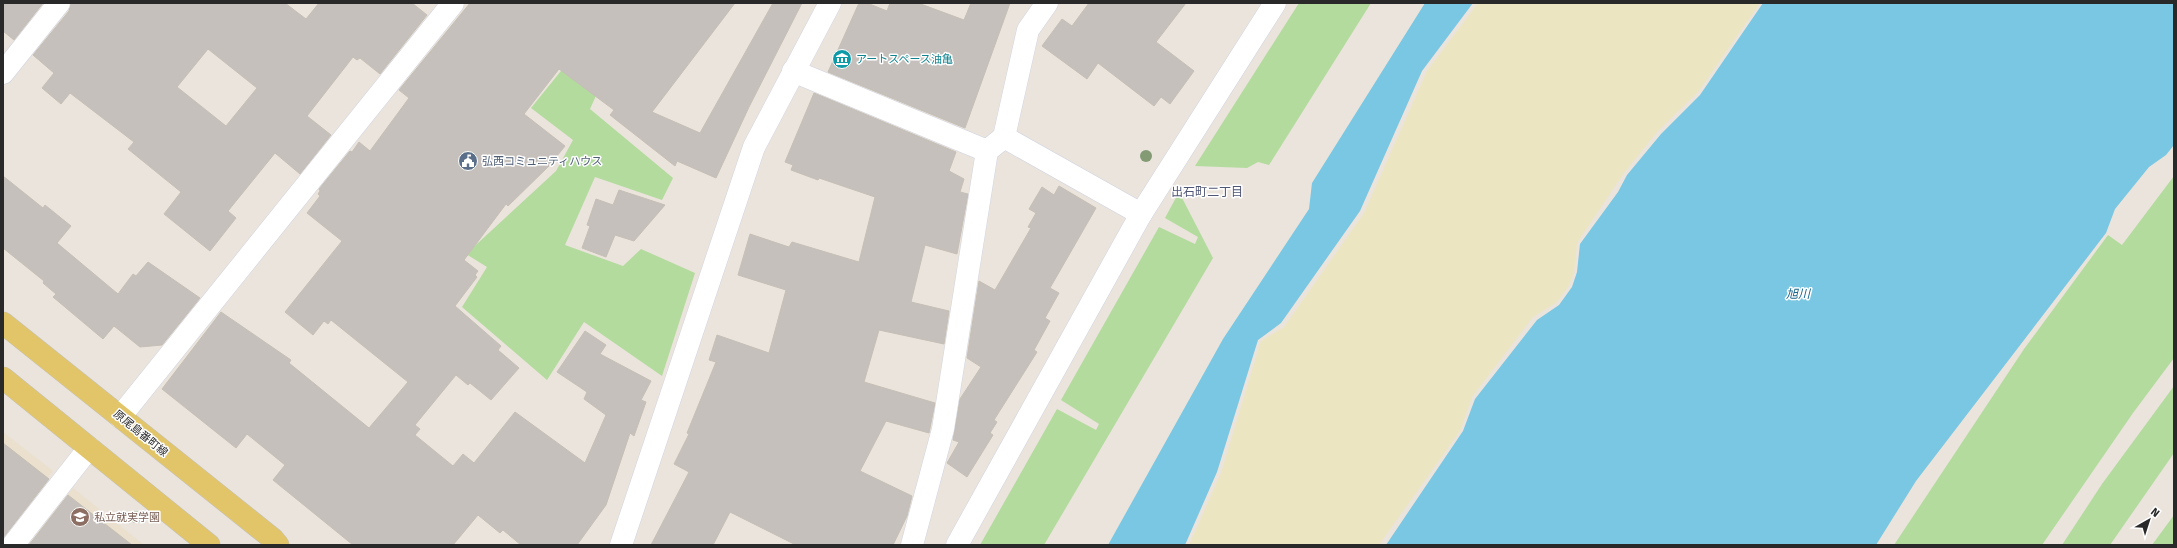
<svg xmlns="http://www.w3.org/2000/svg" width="2177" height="548" font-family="'Fira Sans','Noto Sans JP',sans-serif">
  <rect width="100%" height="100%" fill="#eae4dc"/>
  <!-- education -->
  <g fill="#eae0cd">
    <path d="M3,432l50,39 -50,64z"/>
    <path d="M73,488l71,57h-116z"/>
  </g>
  <!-- green -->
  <g fill="#b3db9d">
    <path d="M1299,3h72l-102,162 -11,-3 -11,6 -52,-2z"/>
    <path d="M573,56l31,22 -14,31 83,69 -11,22 -67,-23 -30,68 58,21 18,-17 54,24 -33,103 -78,-54 -37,58 -85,-73 25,-40 -21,-13 90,-83 17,-31 -42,-32z"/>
    <path d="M2174,176v182l-41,55 -91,132h-148l130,-196 84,-114 14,10z"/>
    <path d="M1179,192l34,66 -169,287h-64l77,-136 39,21 3,-6 -38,-24 98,-173 36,17 3,-7 -33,-19z"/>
    <path d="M2174,386v67l-64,92h-48l40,-61z"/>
    <path d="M2174,515v30h-22z"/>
  </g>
  <!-- sand -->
  <path fill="#ece5c2" d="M1478,3h282l-62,89 -40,39 -34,42 -47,70 -3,30 -6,14 -12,16 -23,14 -61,80 -12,34 -81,114h-190l32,-72 40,-132 23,-14 80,-114 63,-142z"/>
  <!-- water -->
  <g fill="#79c7e2">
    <path d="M1425,3h48l-51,68 -62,140 -79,112 -23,17 -41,132 -32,73h-77l115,-206 86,-130 3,-26z"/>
    <path d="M1763,3h411v142l-8,10 -17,12 -34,42 -9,24 -190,248 -40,64h-490l77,-114 12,-32 62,-79 22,-15 13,-18 5,-15 3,-28 38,-52 9,-17 34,-41 39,-39z"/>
  </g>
  <!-- building -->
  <g fill="#c5c0bb" stroke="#c5bfb6" fill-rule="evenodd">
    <path d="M3,3h40l-29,37 -11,-9z"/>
    <path d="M71,3h214l21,16 13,-16h93l15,12 -47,59 -20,-16 -3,2 -4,-3 -46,59 24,19 -31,39 -25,-21 -47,58 8,7 -26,33 -46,-37 17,-22 -53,-43 6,-7 -64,-49 -9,11 -19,-16 12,-15 -21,-18 36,-44zM208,49l49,39 -31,38 -49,-39z"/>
    <path d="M470,3h265l-83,109 48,21 73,-130h29l-53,104 -33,71 -39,-17 -2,5 -65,-51 4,-5 -55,-41 -35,45 41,32 -16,20 -41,40 -2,-2 -42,56 14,11 -3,4 2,2 -22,29 46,40 -3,4 21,18 -28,32 -21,-17 -2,2 -12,-10 -41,50 5,4 -5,6 38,31 10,-12 11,9 41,-51 70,51 21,-48 -22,-16 3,-7 -30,-20 28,-41 21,14 -6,9 51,27 -10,19 5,2 -12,34 -4,-3 -24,72 -29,40h-56l-18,-15 -3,3 -22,-18 -25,30h-100l-80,-65 12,-15 -38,-31 -11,14 -74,-59 59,-77 70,48 -2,3 80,65 39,-46 -77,-62 -3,4 -4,-3 -11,14 -28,-23 57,-71 -35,-28 13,-17 -2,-2 2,-3 -1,-2 31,-38 2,1 7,-10 11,9 39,-53 -10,-8z"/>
    <path d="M859,3h8l20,8 3,-8h28l46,17 7,-17h39l-45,125 -137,-56z"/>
    <path d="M1089,3h97l-30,39 38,29 -24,33 -9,-7 -7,9 -56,-43 -11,16 -45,-33 20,-27 10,7z"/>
    <path d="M814,93l142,59 -7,19 15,8 -4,13 8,2 -11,60 -32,-9 -14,57 38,9 -5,33 -65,-14 -15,52 71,21 -6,30 -43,-12 -26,50 52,25 -5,20 -14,29h-97l-66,-33 -17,33h-62l38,-73 -15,-8 15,-30 -2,-1 29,-71 -7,-2 8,-25 52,18 17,-63 -48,-15 12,-41 39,13 3,-5 67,20 16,-65 -56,-19 -1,2 -27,-10 2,-5 -8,-3z"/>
    <path d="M3,176l40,32 2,-3 26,21 -14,17 61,51 15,-20 3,2 12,-14 52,36 -38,47 -22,2 -26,-21 -11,13 -50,-42 3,-3 -13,-11 1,-2 -41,-33z"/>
    <path d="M1059,186l37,22 -46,80 9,5 -14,25 5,3 -16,29 3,2 -43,68 3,2 -7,11 3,2 -26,42 -20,-14 12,-21 -6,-2 7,-41 21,-32 -14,-9 12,-77 16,9 36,-62 -3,-1 8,-14 -7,-4 13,-22 12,8z"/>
    <path d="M619,190l46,15 -31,36 -19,-6 -9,22 -24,-9 8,-22 -3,-1 9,-26 17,6z"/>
    <path d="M3,443l46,36 -46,59z"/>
    <path d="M68,495l64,50h-103z"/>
  </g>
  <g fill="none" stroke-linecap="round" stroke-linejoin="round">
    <!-- minor casing -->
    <g stroke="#d1d4e0" stroke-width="23">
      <g id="minor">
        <path d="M793,71l194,80"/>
        <path d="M3,73l56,-70"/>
        <path d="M1004,137l137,77"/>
        <path d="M120,417l333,-414"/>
        <path d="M13,545l76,-97"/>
        <path d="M621,545l133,-398 76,-144"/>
        <path d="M912,545l31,-116 44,-278 17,-14 24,-107 19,-27"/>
        <path d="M957,545l184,-331 134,-211"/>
      </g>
    </g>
    <!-- major casing -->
    <g stroke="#c3c3c3" stroke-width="23">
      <g id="major">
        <path d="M3,323l270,216 5,6"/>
        <path d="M3,378l206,167"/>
      </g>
    </g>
    <!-- minor -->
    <use href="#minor" stroke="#fff" stroke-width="22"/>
    <!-- major -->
    <use href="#major" stroke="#e2c568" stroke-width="22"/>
  </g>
  <!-- trees -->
  <g fill="#839a75">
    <circle cx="1146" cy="156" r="6"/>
    <circle cx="136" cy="517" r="6"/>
  </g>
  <!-- icons -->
  <defs>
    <g id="museum-disc" transform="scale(1)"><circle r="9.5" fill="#0f9aa8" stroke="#fff"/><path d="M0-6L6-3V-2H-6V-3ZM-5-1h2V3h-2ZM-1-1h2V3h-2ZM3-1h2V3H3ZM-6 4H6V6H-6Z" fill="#fff"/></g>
    <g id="civic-disc" transform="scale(1)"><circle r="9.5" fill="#5c6f8a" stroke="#fff"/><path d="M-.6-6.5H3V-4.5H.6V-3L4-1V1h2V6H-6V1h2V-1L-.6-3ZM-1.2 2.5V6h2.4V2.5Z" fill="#fff"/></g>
    <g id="school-disc" transform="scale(1)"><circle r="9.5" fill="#8d6e63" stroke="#fff"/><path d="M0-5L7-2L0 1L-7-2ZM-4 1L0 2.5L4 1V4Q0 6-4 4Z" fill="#fff"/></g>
  </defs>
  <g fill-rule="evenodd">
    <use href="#museum-disc" x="842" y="59"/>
    <use href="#civic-disc" x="468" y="161"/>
    <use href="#school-disc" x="80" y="517"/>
  </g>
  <g text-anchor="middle" stroke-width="3" stroke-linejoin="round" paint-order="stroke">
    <!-- culture labels -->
    <g font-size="11" fill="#0d838f" stroke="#fff" text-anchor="start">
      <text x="856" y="63">アートスペース油亀</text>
    </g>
    <!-- service labels -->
    <g font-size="11" fill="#4e5e75" stroke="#fff" text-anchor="start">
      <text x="482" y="165">弘西コミュニティハウス</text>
    </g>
    <!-- street labels -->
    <g font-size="11" fill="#292929" stroke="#fff">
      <text transform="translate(141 433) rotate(39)" y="4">原尾島番町線</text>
    </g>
    <!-- education labels -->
    <g font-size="11" fill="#785e54" stroke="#fff" text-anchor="start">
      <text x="94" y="521">私立就実学園</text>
    </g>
    <!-- neighbourhood labels -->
    <g font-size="12" fill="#4e5575" stroke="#fff">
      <text x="1207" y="196">出石町二丁目</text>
    </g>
    <!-- water labels -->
    <g font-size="12" font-style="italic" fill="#1a658b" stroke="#fff">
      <text x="1798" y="298">旭川</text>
    </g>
  </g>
  <!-- border -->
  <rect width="2177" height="548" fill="none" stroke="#292929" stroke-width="8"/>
  <!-- north arrow -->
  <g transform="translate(2149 520) rotate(39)" stroke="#ffffff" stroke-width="3" paint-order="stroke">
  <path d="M0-3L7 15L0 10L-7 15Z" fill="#292929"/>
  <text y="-6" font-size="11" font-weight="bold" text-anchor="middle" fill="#292929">N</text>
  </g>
</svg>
